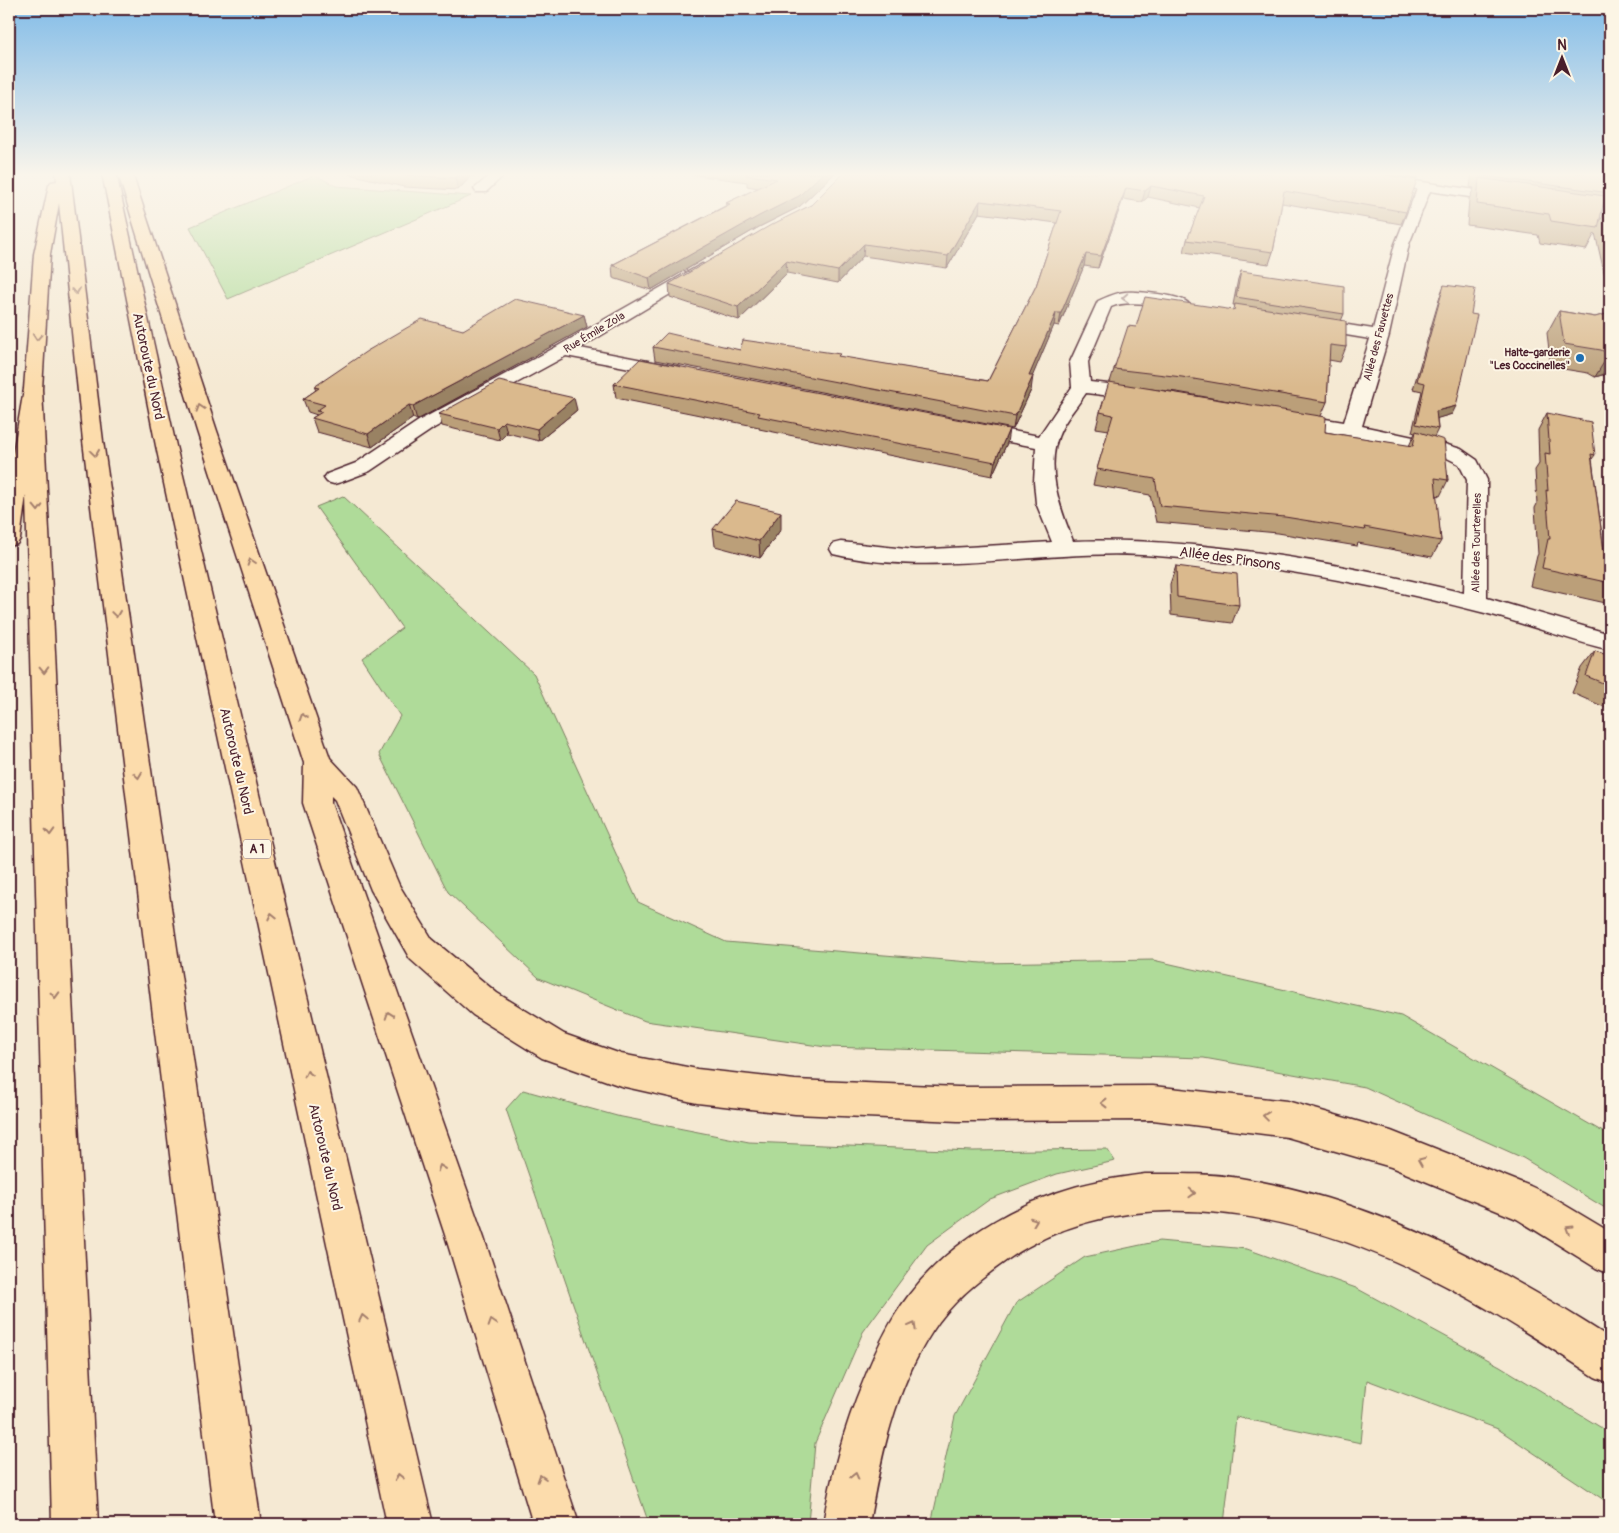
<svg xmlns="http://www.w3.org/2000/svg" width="1619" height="1533" font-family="Pangolin,sans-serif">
  <rect width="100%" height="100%" fill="#f5e9d3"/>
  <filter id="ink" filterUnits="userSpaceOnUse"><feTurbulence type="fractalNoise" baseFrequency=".02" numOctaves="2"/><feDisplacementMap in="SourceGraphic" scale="10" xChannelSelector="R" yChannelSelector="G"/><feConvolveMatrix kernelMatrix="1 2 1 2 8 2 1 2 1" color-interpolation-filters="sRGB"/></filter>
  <g filter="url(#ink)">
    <!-- green -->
    <g fill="#afdb99" stroke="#7c7d62">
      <path d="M315,175l21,11 135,10 -243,103 -38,-72z"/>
      <path d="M343,496l191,178 104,228 88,40 256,21 171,-3 248,56 209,120v75l-87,-53 -158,-71 -161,-29 -378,-11 -181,-26 -106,-43 -91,-86 -69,-138 21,-38 -38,-58 40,-30 -86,-121z"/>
      <path d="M523,1090l94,26 132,26 223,9 135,-2 8,12 -58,13 -67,25 -63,46 -64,87 -48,111 -7,81h-159l-143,-415z"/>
      <path d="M1159,1241l88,8 109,39 144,78 110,67v71l-112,-75 -131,-49 -6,63 -125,-26 -12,107h-293l24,-108 61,-113 69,-46z"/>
    </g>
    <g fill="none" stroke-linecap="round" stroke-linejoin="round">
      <!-- minor casing -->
      <g stroke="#4a1f2b" stroke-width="3">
        <g id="minor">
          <path d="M492,173h14l-20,19h-10l-2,-3z"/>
          <path d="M1327,173h35l147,22 7,4 -7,4 -79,-12 -21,53 -20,91 -27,91 79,17 20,6 16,11 10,20v118l123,36v16c-42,-10 -83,-26 -125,-37 -107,-28 -218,-49 -328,-57 -106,-9 -222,23 -324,-2l-3,-5 3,-5 8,-2 74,8 137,-8 -16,-39 -2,-21 2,-35 -66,-12 -7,-2 -3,-4 3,-4 7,-2 69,13 33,-49 -2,-25 28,-61c9,-4 17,-8 27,-9 11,-1 58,3 64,12 -6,9 -56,-8 -78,3l-23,55 2,20 54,6 7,2 2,4 -2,4 -7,2 -58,-7c-8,12 -18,23 -24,35 -19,36 -2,80 11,113 127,-4 267,22 391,52l3,-113 -8,-16 -12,-6 -38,-11 -121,-22 -7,-2 -3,-4 3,-4 7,-2 56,9 26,-83 -66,-11 -2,-4 2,-4 6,-1 63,10 22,-85 22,-55 -84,-12z"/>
          <path d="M702,264l5,2 3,3 -3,3 -127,76 99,19 3,4 -3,4 -6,1 -107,-20 -132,72 -64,43 -29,11 -7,2 -7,-2 -3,-4 3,-4 29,-11 64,-43 138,-74z"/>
        </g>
      </g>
      <!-- highway casing -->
      <g stroke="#4a1f2b" stroke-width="3">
        <g id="highway">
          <path d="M56,173h14l33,268 158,1083h-46l-132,-1083 -24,-238 -9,51 -8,135 56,1135h-46l-26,-1029 -6,44 -3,5 -8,2v-69l15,-88 10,-135 15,-69 2,-3 6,-1z"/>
          <path d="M102,173h14l60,273 257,1078h-46l-231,-1078z"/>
          <path d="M118,173h14l85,258 113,327 27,29 42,98 33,54 65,54 67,41 57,20 76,15 98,11 163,7 195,-1 134,15 104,30 139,55 13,6 67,40v42l-14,-6 -79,-49 -126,-52 -104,-30 -134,-17 -195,1 -163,-7 -98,-11 -76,-17 -79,-28 -69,-43 -63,-56 -39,-69 -36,-90 -4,-4v7l153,435 95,286h-46l-87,-286 -143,-435 1,-40 -107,-332z"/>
          <path d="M1145,1174c32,0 63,-1 95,4 135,22 256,87 370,160v45l-15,-6c-65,-43 -130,-85 -201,-116 -118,-52 -275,-80 -387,-1 -28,20 -56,42 -75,72 -38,58 -51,125 -63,192h-46c8,-48 21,-97 40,-142 12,-30 26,-61 46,-87 44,-58 119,-100 191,-114 15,-3 30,-5 45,-7z"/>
        </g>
      </g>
      <!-- minor -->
      <use href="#minor" fill="#fcf5e5" fill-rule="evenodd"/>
      <!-- highway -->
      <use href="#highway" fill="#fcdcac" fill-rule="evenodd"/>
    </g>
    <!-- wall -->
    <g fill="#bb9f79" stroke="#4a1f2b" fill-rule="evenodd">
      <path d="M345,173h136l-3,3h-7l-13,14 -54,-3z"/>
      <path d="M681,173h154l-36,34 -40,20 -108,63 -38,-12 -1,-13 115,-60 -1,-2 32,-15 -11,-2v-4z"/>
      <path d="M1373,173l33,39 -5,12 -119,-21 -9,49 -4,12 -85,-12 3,-12 13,-32 -52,-11 -6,5 -19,-3 -25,69 -14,-2 -25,60 -5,-1 -22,51 -1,14 -18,39 -358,-69 -2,-13 87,3 100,7 148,24 48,-95 21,-63 -78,-10 -32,55 -84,-12 -25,27 -51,-10 -48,47 -69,-23 -1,-13 142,-79z"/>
      <path d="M1375,173h44l-2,6z"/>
      <path d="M1472,173h138v34l-7,-1 -4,17 7,-13 4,2v86l-15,-65 -9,17 -46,-7 -2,-8 -71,-10 2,-26 5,-11 -4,-1z"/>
      <path d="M1241,271l103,43 -3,7 5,26 -6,15 -11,-2 -2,42 -6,14 4,16 84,14 6,-13 -3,-1 10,-41 -9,-2 28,-96 3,-8 8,129 -15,4 1,11 -4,8 14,43 -8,16 -4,-1 5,46 -9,16 -74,-14 -1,3 -79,-13 -122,-11 -6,-27 -57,-10 4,-16 12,-39 -13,-2 4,-16 10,-30 4,-13 22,-42 98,-17 1,-5h-2l5,-26zM1150,389l27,3 63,11z"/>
      <path d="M1559,311l36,6 15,-4v64l-8,-2 -7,2 -7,-4 -37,-6 -4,-34z"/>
      <path d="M584,315l3,12 -170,93 -4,-2 -41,29 -55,-15 -5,-14 5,-3 -9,-3 -5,-13 13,-9 -2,-3 149,-57z"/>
      <path d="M614,384l393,59 -15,33 -233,-47v-2l-143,-29z"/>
      <path d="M577,410l-38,31 -32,-8 -7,7 -58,-14 -3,-12z"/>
      <path d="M1547,413l48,42 -3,4 12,92 6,1v52l-80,-18 7,-30 1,-2 -3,-46 2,-4 -2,-34 4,-6 -1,-34z"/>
      <path d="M713,529h68l-21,29 -45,-12z"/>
      <path d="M1176,566l63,39 -7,18 -61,-8 -1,-31z"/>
      <path d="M1595,651l15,5v69l-6,-2 5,-14 -37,-16 10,-25z"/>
    </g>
    <!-- shaded-wall -->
    <g fill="#998263" stroke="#4a1f2b">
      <path d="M460,173h11v3l-13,14 -3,-12z"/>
      <path d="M823,173h12l-36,34 -40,20 -108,63 -2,-12z"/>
      <path d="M1151,186l-3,11 -6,5 3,-11z"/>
      <path d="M1126,188l-3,11 -25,69 3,-12z"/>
      <path d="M980,201l-1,12 -32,55 1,-12z"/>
      <path d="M864,244l-1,12 -25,27v-12z"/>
      <path d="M1086,254l-2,12 -25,60 2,-13z"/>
      <path d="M786,261l1,12 -48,47 -1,-13z"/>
      <path d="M1056,313l-2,12 -27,64 2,-13z"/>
      <path d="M584,315l3,12 -170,93 -4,-14z"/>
      <path d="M1609,354h1v8l-8,13 -7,2z"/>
      <path d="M1033,376l-2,14 -18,39 2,-13z"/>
      <path d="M574,398l3,12 -38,31 -2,-12z"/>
      <path d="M409,405l4,13 -41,29 -4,-13z"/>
      <path d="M1456,406l-4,8 -20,6 4,-9z"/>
      <path d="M504,421l3,12 -7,7 -3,-12z"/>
      <path d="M1009,429l-2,14 -15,33 3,-14z"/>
      <path d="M781,512v17l-21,29 -1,-17z"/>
    </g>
    <!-- building -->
    <g fill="#dab98d" stroke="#4a1f2b">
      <path d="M391,173h69l-5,5 -54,-3z"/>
      <path d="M749,173h74l-24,23 -40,20 -110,62 -37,-13 118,-61 -4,-1 51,-24 -31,-4z"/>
      <path d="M843,173h530l44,7 -11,32 -122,-21 -11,61 -86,-12 17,-44 -53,-10 -6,5 -19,-3 -25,68 -15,-2 -25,59h-5l-27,63h4l-18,40 -362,-69 14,-14 73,17 3,-10 97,14 -2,2 150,25 48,-95 25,-75 -81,-10 -32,55 -84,-12 -26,27 -52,-10 -48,46 -69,-23 102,-59 40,-20z"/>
      <path d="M1476,173h134v20l-134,-18z"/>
      <path d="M1479,178l126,18 -7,32 -47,-7 -2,-7 -72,-10z"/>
      <path d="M1606,210l4,2v16z"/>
      <path d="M1241,271l103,15v28l-108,-17z"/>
      <path d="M1444,285l31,4 -4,25 6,1 -21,91 -20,5 2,18 -22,-5 9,-41 -8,-2z"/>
      <path d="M1145,297l89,13 1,-6 111,17v26l-16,-2 -3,57 -145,-25 -68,-8 14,-43 8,1z"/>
      <path d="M515,299l69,16 -171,91 -4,-1 -41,29 -56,-16 10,-6 -6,-1 9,-6 -22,-6 16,-11 -5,-1 53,-36 55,-32 41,11z"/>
      <path d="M1559,311l36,6 15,-4v41h-1l-8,-4 -37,-6z"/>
      <path d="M640,359l369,70 -14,33 -237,-46 2,-3 -146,-29z"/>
      <path d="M499,381l75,17 -37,31 -33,-8 -7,7 -58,-14z"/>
      <path d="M1109,382l217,35 -1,15 88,14 3,-15 28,9 4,40 -13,-2 6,63 -77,-14 1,3 -80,-13 -125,-11 -5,-27 -58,-10 16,-54 -13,-3z"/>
      <path d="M1547,413l44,9 4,33 -4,-1 13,97 6,1v31l-68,-15 6,-29h2l-4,-49 2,1 -3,-38 5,1z"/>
      <path d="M736,501l45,11 -22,29 -46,-12z"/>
      <path d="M1176,566l61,8 2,31 -62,-8z"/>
      <path d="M1595,651l15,5v30l-24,-10z"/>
    </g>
    <!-- one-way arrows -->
    <defs><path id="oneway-chevron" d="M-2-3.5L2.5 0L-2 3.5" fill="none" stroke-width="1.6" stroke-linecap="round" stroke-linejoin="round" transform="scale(1.25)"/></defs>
    <g stroke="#a37e6c">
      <use href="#oneway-chevron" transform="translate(76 291) rotate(84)"/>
      <use href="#oneway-chevron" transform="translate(37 337) rotate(94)"/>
      <use href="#oneway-chevron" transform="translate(200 408) rotate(-108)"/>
      <use href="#oneway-chevron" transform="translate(95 453) rotate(82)"/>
      <use href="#oneway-chevron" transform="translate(38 508) rotate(88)"/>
      <use href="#oneway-chevron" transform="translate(251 562) rotate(-108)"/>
      <use href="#oneway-chevron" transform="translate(116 614) rotate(82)"/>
      <use href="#oneway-chevron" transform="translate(44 670) rotate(88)"/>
      <use href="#oneway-chevron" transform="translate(303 717) rotate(-108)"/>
      <use href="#oneway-chevron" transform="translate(138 775) rotate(82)"/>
      <use href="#oneway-chevron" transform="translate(50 832) rotate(88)"/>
      <use href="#oneway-chevron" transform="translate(272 916) rotate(-103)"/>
      <use href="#oneway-chevron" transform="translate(55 995) rotate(88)"/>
      <use href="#oneway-chevron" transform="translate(389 1015) rotate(-109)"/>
      <use href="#oneway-chevron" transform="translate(308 1074) rotate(-103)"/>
      <use href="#oneway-chevron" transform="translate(1104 1103) rotate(180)"/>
      <use href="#oneway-chevron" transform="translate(1266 1116) rotate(-173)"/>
      <use href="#oneway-chevron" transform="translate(1421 1161) rotate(-158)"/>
      <use href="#oneway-chevron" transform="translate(441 1168) rotate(-109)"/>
      <use href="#oneway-chevron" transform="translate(1192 1193) rotate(2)"/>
      <use href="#oneway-chevron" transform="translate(1034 1221) rotate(-21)"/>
      <use href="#oneway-chevron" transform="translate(1569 1229) rotate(-148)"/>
      <use href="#oneway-chevron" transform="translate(363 1318) rotate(-103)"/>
      <use href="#oneway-chevron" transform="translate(492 1323) rotate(-108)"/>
      <use href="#oneway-chevron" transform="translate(913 1326) rotate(-61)"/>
      <use href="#oneway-chevron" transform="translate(855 1476) rotate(-76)"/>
      <use href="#oneway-chevron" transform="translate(399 1477) rotate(-103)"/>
      <use href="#oneway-chevron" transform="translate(541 1478) rotate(-108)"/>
    </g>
    <use stroke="#a38a88" href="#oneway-chevron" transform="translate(1125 298) rotate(177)"/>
  </g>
  <!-- sky -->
  <linearGradient id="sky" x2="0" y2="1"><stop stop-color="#82bce8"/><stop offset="0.45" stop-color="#faf5eb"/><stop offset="1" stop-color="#faf5eb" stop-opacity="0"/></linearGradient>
  <rect width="1619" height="388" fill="url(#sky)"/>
  <!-- markers -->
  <circle fill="#1f6fb2" stroke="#fcf5e5" stroke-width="2" cx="1580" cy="358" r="5"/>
  <g text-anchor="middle" stroke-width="4" stroke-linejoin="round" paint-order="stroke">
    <!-- far-street labels -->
    <g font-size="11" fill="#4a1f2b" stroke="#fcf5e5">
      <text transform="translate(594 332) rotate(-31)" y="4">Rue Émile Zola</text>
      <text transform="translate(1378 337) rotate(-75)" y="4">Allée des Fauvettes</text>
      <text transform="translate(1476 543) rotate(-89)" y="4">Allée des Tourterelles</text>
    </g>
    <!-- far-poi labels -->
    <g font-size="11" font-weight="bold" fill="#4a1f2b" stroke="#fcf5e5" text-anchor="end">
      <text x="1570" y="356">Halte-garderie<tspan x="1570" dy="13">"Les Coccinelles"</tspan></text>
    </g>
    <!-- shield labels -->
    <rect fill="#fcf5e5" stroke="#7f5f63" stroke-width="1" x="243" y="839.5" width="28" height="19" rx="4"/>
    <g font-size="12" font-weight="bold" fill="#4a1f2b">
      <text x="257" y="853">A 1</text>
    </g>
    <!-- street labels -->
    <g font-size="14" fill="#4a1f2b" stroke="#fcf5e5">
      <text transform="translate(149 366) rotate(78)" y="5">Autoroute du Nord</text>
      <text transform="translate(1230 558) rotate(8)" y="5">Allée des Pinsons</text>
      <text transform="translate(237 761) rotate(77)" y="5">Autoroute du Nord</text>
      <text transform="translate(326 1157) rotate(77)" y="5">Autoroute du Nord</text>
    </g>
  </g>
  <!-- margin -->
  <rect width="1619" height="1533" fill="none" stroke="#fcf5e5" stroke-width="30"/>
  <rect x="15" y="15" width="1589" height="1503" fill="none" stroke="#4a1f2b" stroke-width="2" filter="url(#ink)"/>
  <!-- north arrow -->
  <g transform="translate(1562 58)" stroke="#fcf5e5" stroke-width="4" paint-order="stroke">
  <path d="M0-4L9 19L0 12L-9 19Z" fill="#4a1f2b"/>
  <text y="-8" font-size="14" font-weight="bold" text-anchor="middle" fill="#4a1f2b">N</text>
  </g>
</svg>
